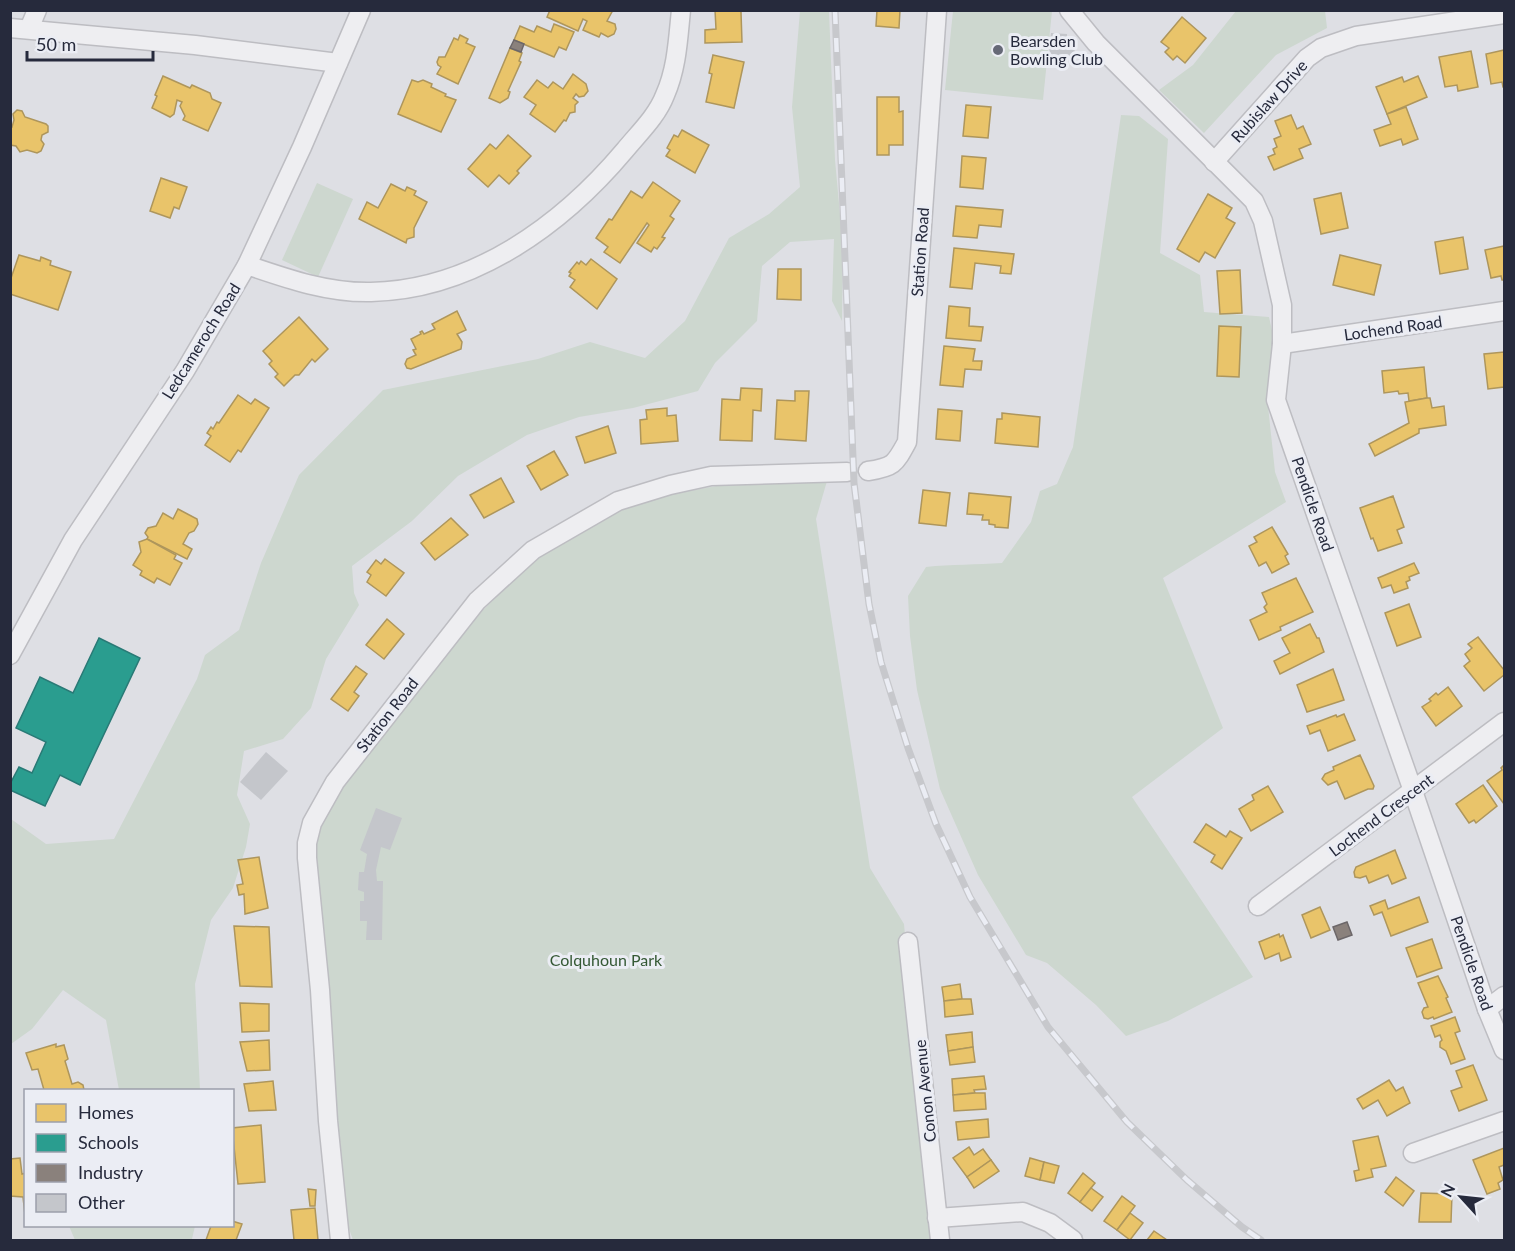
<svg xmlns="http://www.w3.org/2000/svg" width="1515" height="1251" font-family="Lato,sans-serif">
  <rect width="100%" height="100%" fill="#dedfe4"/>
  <!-- green -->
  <g fill="#cdd7cf">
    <path d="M800,11h29l6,149 8,87 -1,74 -10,-20 2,-62 -44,3 -28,24 -5,55 -42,42 -17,28 -65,17 -54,9 -52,18 -69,41 -46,45 -60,45 2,27 5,12 -33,54 -15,49 -28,31 -39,12 -7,44 13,29 -4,23 -13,41 -22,32 -16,64 5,106h-81l-13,-70 -43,-30 -31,39 -21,15v-225l35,25 68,-5 83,-160 8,-24 34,-25 22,-67 38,-88 84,-85 155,-31 52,-17 55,16 40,-37 44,-83 40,-24 31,-27 -8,-80z"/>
    <path d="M953,11h99l-9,89 -98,-10z"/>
    <path d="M1236,11h89l2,17 -51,27 -72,78 -45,-43 34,-25z"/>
    <path d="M1121,115l18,1 29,23 -8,114 40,22 4,37 65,5 6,27 -7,62 7,66 11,30 -123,76 60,150 -91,69 121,180 -85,44 -42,15 -30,-31 -49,-42 -21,-8 -48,-80 -38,-86 -23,-99 -7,-54 -2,-40 18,-29c25,-3 51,-2 76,-4l29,-41 9,-31 17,-7 16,-37z"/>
    <path d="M317,183l36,16 -35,78 -36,-17z"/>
    <path d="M827,481l-11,38 54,349 34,56 28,316h-579l-5,-14 -14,-106 -22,-272 13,-38 25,-34 133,-166 55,-53 83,-48 53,-15 42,-8z"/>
    <path d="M69,1226h126l-3,13 6,1h-123z"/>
  </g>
  <!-- homes -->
  <g fill="#e9c46a" stroke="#ae965c" stroke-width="1.5">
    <path d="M550,10h63l-6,11 8,3 1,5 -2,5 -6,3 -7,-4 -2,4 -16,-7 4,-9 -4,-2 -5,12 -31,-14z"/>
    <path d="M715,10h28l-2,2 1,30 -37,1v-13l11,-1z"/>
    <path d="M877,10h23l-1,18 -23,-2z"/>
    <path d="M1182,17l24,21 -21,25 -8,-7 -4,4 -8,-8 4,-4 -8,-6z"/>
    <path d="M554,24l20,8 -8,18 -7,-3 -5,10 -40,-17 6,-14 14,6 3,-6 14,6z"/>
    <path d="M460,35l8,4 -2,4 9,4 -17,37 -21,-10 4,-7 -3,-2 -1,-3 2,-5h6l9,-19 4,2z"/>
    <path d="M510,48l12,5 -3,8 2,1 -13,29 2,1 -2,6 -8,5 -11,-5z"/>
    <path d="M1504,50v37h-1l-1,-5 -11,2 -5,-30z"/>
    <path d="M1471,51l7,36 -20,4 -1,-6 -12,2 -6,-30z"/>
    <path d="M713,55l31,7 -10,46 -28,-6 6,-28 -3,-1z"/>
    <path d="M573,74l13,10 2,7 -4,5 -5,1 -3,-3 -3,4 5,4 -3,3v7l-5,1 -4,8 -2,-1 -9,12 -25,-18 6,-9 -12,-8 13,-17 11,8 5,-6 10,7z"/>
    <path d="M163,76l27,12 2,-3 18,8 2,6 9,4 -13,28 -25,-11 2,-4 -5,-10 2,-4 -5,-2 -3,14 -4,3 -18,-9 5,-12 -2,-1z"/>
    <path d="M1418,76l9,21 -40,17 -11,-27 26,-10 2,5z"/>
    <path d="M412,80l6,2 5,-2 9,4 -1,3 15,7 -1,2 11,4 -15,32 -43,-18z"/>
    <path d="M877,97h22v15l4,-1v34h-14v10h-12z"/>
    <path d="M966,105l25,2 -3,31 -25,-2z"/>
    <path d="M1406,107l12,32 -15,6 -2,-6 -21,7 -6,-16 17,-6 -4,-10z"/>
    <path d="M17,110l5,1 3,6 21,7 2,2v6l-6,3 -1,5 3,4 -3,7 -4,2 -10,-3 -7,2 -4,-6 -6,-1v-19l2,1 2,-7 -1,-6z"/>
    <path d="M1291,115l6,14 6,-3 8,18 -12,5 4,9 -29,12 -6,-13 7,-3 -2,-5 4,-2 -3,-8 7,-3 -6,-15z"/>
    <path d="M682,130l27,15 -14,28 -29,-17 4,-6 -3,-2 7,-13 4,2z"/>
    <path d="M508,135l23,21 -14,15 2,2 -10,11 -10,-9 -11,12 -20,-18 22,-25 6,5z"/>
    <path d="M962,156l24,2 -3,31 -23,-2z"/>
    <path d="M161,178l26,9 -8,22 -5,-2 -4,11 -20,-7z"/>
    <path d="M653,182l27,19 -10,15 4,3 -12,18 3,1 -8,11 -3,-2 -3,5 -14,-9 12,-18 -2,-2 -27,40 -16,-11 4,-5 -12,-9 13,-19 3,1 19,-29 11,7z"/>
    <path d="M391,184l14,7 2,-4 9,4 -2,4 13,7 -13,26v9l-7,2 -1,4 -47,-24 8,-17 11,6z"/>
    <path d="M1341,193l7,35 -27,6 -7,-35z"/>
    <path d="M1208,194l24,14 -6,10 9,5 -20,35 -10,-6 -6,10 -22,-13z"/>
    <path d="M956,206l47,4 -2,17 -22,-2 -2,13 -24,-2z"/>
    <path d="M1463,237l5,32 -28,5 -5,-32z"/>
    <path d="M1504,246v34h-2l-1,-4 -10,2 -6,-28z"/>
    <path d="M954,248l60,6 -3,20 -11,-1 1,-7 -26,-3 -3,26 -22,-2z"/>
    <path d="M19,255l21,6 1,-4 10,4 -1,4 21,7 -13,38 -48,-16v-13z"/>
    <path d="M1340,255l41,10 -7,30 -41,-10z"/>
    <path d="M591,259l26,20 -20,30 -27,-22 5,-7 -6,-4 2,-3 -2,-1 8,-10 2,2 2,-3 5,4z"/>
    <path d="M778,269h23v31l-24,-1z"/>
    <path d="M1240,270l2,43 -22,1 -3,-43z"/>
    <path d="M949,306l21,2 -1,18 14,1 -2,14 -35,-3z"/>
    <path d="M457,311l9,19 -9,4 5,8 -1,7 -50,20 -4,-1 -2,-4 2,-5 9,-4 -3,-5 3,-1 -5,-10 10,-5 -1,-2 2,-1 2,3 11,-5 -3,-5z"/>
    <path d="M299,317l29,32 -13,13 -3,-3 -13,16h-4l-11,11 -9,-9 3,-3 -9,-10 3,-3 -9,-10z"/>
    <path d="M1219,326l22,1 -2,50 -22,-1z"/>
    <path d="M944,346l31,3 -2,12h9l-1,9 -16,-1 -2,18 -23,-2z"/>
    <path d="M1504,352v35l-16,2 -4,-35z"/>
    <path d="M1424,367l3,31 -18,3 -1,-8 -9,1 -1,-3 -14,2 -2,-22z"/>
    <path d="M741,388l21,1 -1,22 -8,-1 -1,31 -32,-1 2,-41 18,1z"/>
    <path d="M795,391h14l-3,50 -31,-2 2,-39 18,1z"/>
    <path d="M238,395l13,9 4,-5 14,9 -28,44 -3,-2 -8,12 -25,-17 6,-9 -4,-3 4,-6 2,2 4,-7 2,1z"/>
    <path d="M1427,398h3l2,10 12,-2 2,19 -27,4v4l-44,23 -6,-12 40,-21 -4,-21z"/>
    <path d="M667,408v8l9,-1 2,26 -37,3 -1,-24 7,-1 -1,-9z"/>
    <path d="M938,409l24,2 -2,30 -24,-2z"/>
    <path d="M1002,413l38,4 -2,30 -43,-4 2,-24h5z"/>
    <path d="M608,426l8,27 -31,10 -9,-26z"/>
    <path d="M554,451l14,24 -27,15 -14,-24z"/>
    <path d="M501,478l13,24 -30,16 -14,-23z"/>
    <path d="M923,490l27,3 -4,33 -27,-3z"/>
    <path d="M969,493l42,4 -3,31 -13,-1v-2l-6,-1v-4h-7l1,-5 -16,-1z"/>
    <path d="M1393,496l11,31 -7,3 5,13 -24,8 -5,-13 -2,1 -11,-31z"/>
    <path d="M178,509l19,10 1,5 -4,7 -5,2 -6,11 9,5 -5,10 -40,-20 1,-2 -3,-4 3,-5 8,-2 7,-13 10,6z"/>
    <path d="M451,518l17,17 -33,25 -14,-17z"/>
    <path d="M1272,527l16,27 -3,2 4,8 -17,9 -6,-11 -7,4 -10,-20 8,-4 -3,-5z"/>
    <path d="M147,539l29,16 -2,4 8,4 -12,22 -13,-7 -3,5 -14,-8 2,-4 -9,-6 8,-13 -2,-10z"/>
    <path d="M385,559l19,14 -18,23 -19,-14 4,-7 -4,-3 9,-12 5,4z"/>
    <path d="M1414,563l5,10 -10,4 1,3 -4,2 2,6 -14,5 -3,-8 -9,3 -4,-10z"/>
    <path d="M1296,578l17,34 -33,15 1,3 -22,10 -9,-20 17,-8 -3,-5 3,-3 -5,-11z"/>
    <path d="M1409,604l12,33 -24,9 -12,-33z"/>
    <path d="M387,619l17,15 -20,25 -18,-14z"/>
    <path d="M1310,624l7,14h2l5,14 -44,22 -6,-13 16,-8 -8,-15z"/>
    <path d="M1478,637l26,33v5l-20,16 -20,-25 6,-5 -5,-7 7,-6 -4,-4z"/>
    <path d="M356,666l11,8 -13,18 5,4 -11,15 -17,-12z"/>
    <path d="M1333,669l11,31 -37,12 -10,-27z"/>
    <path d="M1448,687l14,19 -26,20 -14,-19 9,-6 -2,-2 7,-6 2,2z"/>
    <path d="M1344,714l11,26 -27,11 -8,-21 -10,4 -3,-8 29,-11 1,2z"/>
    <path d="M1360,755l14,31 -1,3h-5l-23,10 -8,-18 -9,4 -6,-6 3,-5 9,-4 -1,-3z"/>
    <path d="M1504,765v39l-17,-23 15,-11 -1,-2z"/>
    <path d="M1483,785l14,21 -21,17 -2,-3 -5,3 -13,-19z"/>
    <path d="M1268,786l15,26 -32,19 -12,-22 15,-9 -2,-5z"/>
    <path d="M1206,824l20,13 4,-6 12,7 -20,31 -11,-7 4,-7 -21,-13z"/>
    <path d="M1395,850l11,28 -14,6 -4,-9 -19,8 -3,-7 -6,2 -5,-1 -1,-5 2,-5z"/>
    <path d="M259,857l9,51 -23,6 -1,-20 -5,1 -2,-10 6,-1 -5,-24z"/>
    <path d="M1419,897l9,25 -37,14 -9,-24 -8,3 -4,-9 15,-6 3,9z"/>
    <path d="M1320,907l10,23 -19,8 -9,-23z"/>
    <path d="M234,926l35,1 3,60 -32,-1z"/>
    <path d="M1279,934l1,3 3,-2 8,22 -10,4 -2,-8 -14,6 -6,-17z"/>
    <path d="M1432,939l10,29 -25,9 -11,-29z"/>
    <path d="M1438,976l10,21 -2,1 6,14 -18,7 -1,-2 -5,2 -4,-1 -2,-6 2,-4 4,-1 -10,-24z"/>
    <path d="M960,984l2,15 -18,2 -2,-14z"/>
    <path d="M962,999h9l2,15 -28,3 -1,-16z"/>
    <path d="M240,1003l29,1v27l-27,1z"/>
    <path d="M1455,1017l5,14 -5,2 10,26 -14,5 -5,-13 -6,-4v-5l2,-2 -2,-5 -5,2 -4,-11z"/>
    <path d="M972,1032l1,15 -25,4 -2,-16z"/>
    <path d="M269,1040l1,30 -23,1 -7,-29z"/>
    <path d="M56,1044v3l8,-2 4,14 -3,2 7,23 6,-2 5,3 1,5h-42h2l-6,-21 -6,1 -6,-17z"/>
    <path d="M973,1047l2,15 -25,3 -2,-14z"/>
    <path d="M1473,1065l14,35 -28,11 -8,-20 11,-4 -6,-16z"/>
    <path d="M984,1076l2,13 -12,1 1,3 -22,2 -1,-16z"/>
    <path d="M1389,1080l7,11 7,-4 7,16 -23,13 -9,-16 -15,9 -6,-10z"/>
    <path d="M273,1081l3,29 -27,1 -5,-27z"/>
    <path d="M975,1093h10l1,16 -32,2 -1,-16z"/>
    <path d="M988,1119l1,18 -31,3 -2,-18z"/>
    <path d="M261,1125l4,57 -27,2 -6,-56z"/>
    <path d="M1378,1136l8,30 -15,3 2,8 -17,4 -2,-10 5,-1 -6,-29z"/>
    <path d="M969,1147l5,8 9,-6 8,11 -24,17 -14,-19z"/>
    <path d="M1504,1148v17l-5,2 4,13 -5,3 2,6 -13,5 -14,-34z"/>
    <path d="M20,1158l2,16 4,-1 -1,42 -2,-18 -13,-1v-37z"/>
    <path d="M1030,1158l14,4 -4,18 -15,-4z"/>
    <path d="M991,1160l8,11 -25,17 -7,-11z"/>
    <path d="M1044,1162l15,4 -5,17 -14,-3z"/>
    <path d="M1083,1173l12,10 -15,19 -12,-9z"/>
    <path d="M1396,1177l18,14 -11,15 -18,-14z"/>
    <path d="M1091,1188l12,9 -11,14 -12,-9z"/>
    <path d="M308,1189l8,1 -1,16h-5z"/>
    <path d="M1421,1193l31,1 -1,28h-32z"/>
    <path d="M1122,1196l13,10 -18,24 -13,-9z"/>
    <path d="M315,1208l3,32h-24l-3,-30z"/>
    <path d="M1130,1213l13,10 -13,17 -13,-10z"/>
    <path d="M232,1221l10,3 -6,16h-30l5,-14h21z"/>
    <path d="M1154,1231l13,9h-20z"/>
  </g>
  <!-- schools -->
  <path fill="#2a9d8f" stroke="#297a76" stroke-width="1.5" d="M99,638l41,20 -60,127 -20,-10 -15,31 -35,-16v-6l9,-17 13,6 14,-31 -30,-14 24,-51 33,16z"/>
  <!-- industry -->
  <g fill="#8a817c" stroke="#6c6769" stroke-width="1.5">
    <path d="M514,40l10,4 -3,8 -11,-4z"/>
    <path d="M1347,922l5,13 -14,5 -5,-13z"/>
  </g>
  <!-- building -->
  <g fill="#c4c6cb">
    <path d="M1051,33l16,1v9l8,1 -1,15 -9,-1v9l-17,-1z"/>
    <path d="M266,752l22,19 -27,29 -21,-18z"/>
    <path d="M376,808l26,10 -12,32 -9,-3 -5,23 1,11h6l-1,59h-16l1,-19h-7v-20h4v-9l-6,-2 1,-18h5l3,-18 -7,-4z"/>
  </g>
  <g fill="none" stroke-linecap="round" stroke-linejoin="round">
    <!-- minor casing -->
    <g stroke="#bdbdc2" stroke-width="21">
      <g id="minor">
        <path d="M1069,10l27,33 158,158 9,20 19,84v39l-6,56 137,391 74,218 17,41"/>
        <path d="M10,28l185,17 143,18"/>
        <path d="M29,29l8,-19"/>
        <path d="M1214,162l93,-104 14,-10 35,-12 148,-22"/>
        <path d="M247,265c41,14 81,28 124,27 102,-2 191,-67 254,-142 14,-17 32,-34 40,-55 12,-27 13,-56 16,-85"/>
        <path d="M1282,344l222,-33"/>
        <path d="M868,471c26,-4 27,-7 39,-29l30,-432"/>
        <path d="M10,655l63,-115 112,-169 62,-106 55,-118 59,-137"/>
        <path d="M1258,906l246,-184"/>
        <path d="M908,942l32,298"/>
        <path d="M1487,1009l17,-13"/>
        <path d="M1413,1153l91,-32"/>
        <path d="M937,1218l86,-6 27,11 23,17"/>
        <path d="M340,1240l-12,-119 -8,-131 -13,-132v-15l5,-20 23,-41 142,-181 56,-51 85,-49 52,-16 41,-9 136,-4"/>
      </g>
    </g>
    <!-- minor -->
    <use href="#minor" stroke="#eeeef1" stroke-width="18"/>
    <!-- rail casing -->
    <g stroke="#c7c8cc" stroke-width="7">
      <path id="rail" d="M835,10l19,473 15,121 12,58 27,86 28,76 34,73 78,130 79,95 60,58 55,47 19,13"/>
    </g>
    <!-- rail -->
    <use href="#rail" stroke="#ebedf4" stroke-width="4.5" stroke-dasharray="14" stroke-linecap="butt"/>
  </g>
  <!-- markers -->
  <circle fill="#666977" stroke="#ebedf4" stroke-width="2" cx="998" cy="50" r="6"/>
  <g text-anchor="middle" stroke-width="6" stroke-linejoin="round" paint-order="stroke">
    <!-- poi labels -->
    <g font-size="16" fill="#262a3c" stroke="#ebedf4" text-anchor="start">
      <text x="1010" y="47">Bearsden<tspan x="1010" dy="18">Bowling Club</tspan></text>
    </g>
    <!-- street labels -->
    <g font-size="16" fill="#262a3c" stroke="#ebedf4">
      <text transform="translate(1269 101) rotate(-48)" y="6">Rubislaw Drive</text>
      <text transform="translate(920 252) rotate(-86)" y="6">Station Road</text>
      <text transform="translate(1393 328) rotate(-8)" y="6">Lochend Road</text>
      <text transform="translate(201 341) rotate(-58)" y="6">Ledcameroch Road</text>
      <text transform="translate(1313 504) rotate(71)" y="6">Pendicle Road</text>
      <text transform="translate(387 715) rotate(-52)" y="6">Station Road</text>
      <text transform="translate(1381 815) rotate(-37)" y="6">Lochend Crescent</text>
      <text transform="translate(1472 963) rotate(71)" y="6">Pendicle Road</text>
      <text transform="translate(925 1091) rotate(-96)" y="6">Conon Avenue</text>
    </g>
    <!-- park labels -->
    <g font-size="16" fill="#345834" stroke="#ebedf4">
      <text x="606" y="966">Colquhoun Park</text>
    </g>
  </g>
  <!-- border -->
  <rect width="1515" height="1251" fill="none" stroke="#262a3c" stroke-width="24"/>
  <!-- legend -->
  <rect x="24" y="1089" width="210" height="138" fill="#ebedf4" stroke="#9c9faa" stroke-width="1.5"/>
  <rect x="36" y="1104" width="30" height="18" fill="#e9c46a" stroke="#9c9faa" stroke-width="1.5"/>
  <text x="78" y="1119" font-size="18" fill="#262a3c">Homes</text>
  <rect x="36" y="1134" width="30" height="18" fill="#2a9d8f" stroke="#9c9faa" stroke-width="1.5"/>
  <text x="78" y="1149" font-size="18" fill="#262a3c">Schools</text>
  <rect x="36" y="1164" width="30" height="18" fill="#8a817c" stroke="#9c9faa" stroke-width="1.5"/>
  <text x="78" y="1179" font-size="18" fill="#262a3c">Industry</text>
  <rect x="36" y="1194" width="30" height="18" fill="#c4c6cb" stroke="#9c9faa" stroke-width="1.5"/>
  <text x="78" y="1209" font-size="18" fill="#262a3c">Other</text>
  <!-- north arrow -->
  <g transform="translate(1461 1197) rotate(297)" stroke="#ebedf4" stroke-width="4.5" paint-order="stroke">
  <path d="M0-4.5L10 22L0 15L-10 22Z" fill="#262a3c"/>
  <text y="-9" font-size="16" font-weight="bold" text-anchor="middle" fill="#262a3c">N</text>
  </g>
  <!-- scale -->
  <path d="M27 51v9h126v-9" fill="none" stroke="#262a3c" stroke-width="3"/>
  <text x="36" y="51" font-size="18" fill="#262a3c" stroke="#ebedf4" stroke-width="4.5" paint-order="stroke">50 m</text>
</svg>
